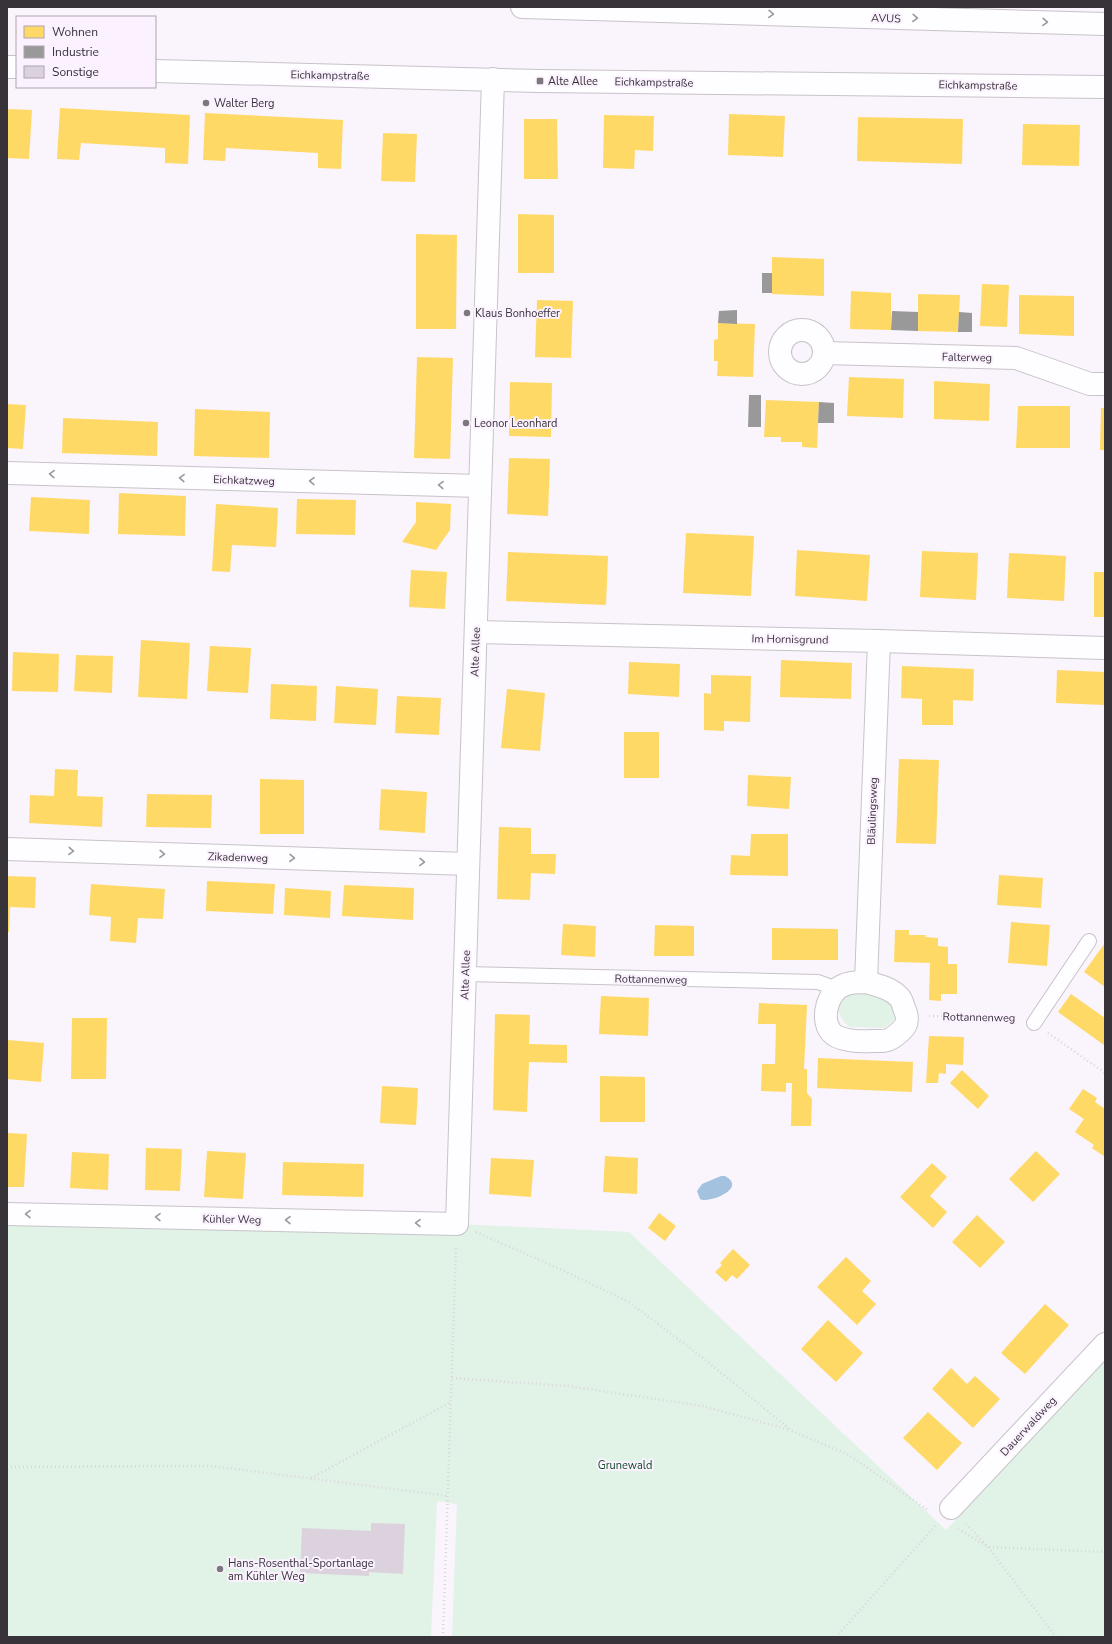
<svg xmlns="http://www.w3.org/2000/svg" width="1112" height="1644" font-family="'Nunito Sans',sans-serif">
  <rect width="100%" height="100%" fill="#faf4fc"/>
  <!-- green -->
  <g fill="#e1f2e7">
    <path d="M851,993l33,1 14,17 -4,10 -11,7 -33,-1 -7,-6 -5,-10 3,-10z"/>
    <path d="M7,1215l450,9 172,8 317,298 159,-173v280h-653l5,-133 -20,-3 -6,136h-424z"/>
  </g>
  <!-- water -->
  <path fill="#a2c2e0" d="M721,1176h4c23,12 -16,28 -25,23l-3,-8 5,-7z"/>
  <!-- homes -->
  <g fill="#ffd966">
    <path d="M60,108l130,7 -2,49 -23,-1v-15l-84,-5 -2,17 -22,-1z"/>
    <path d="M7,109l25,1 -3,49 -22,-1z"/>
    <path d="M205,113l138,7 -2,49 -23,-1v-15l-92,-5 -1,13 -22,-1z"/>
    <path d="M729,114l56,2 -2,41 -55,-2z"/>
    <path d="M604,115l50,1 -1,35 -18,-1 -1,19 -31,-1z"/>
    <path d="M858,117l105,2 -1,45 -105,-3z"/>
    <path d="M524,119h33l1,60h-34z"/>
    <path d="M1023,124l57,1 -1,41 -57,-1z"/>
    <path d="M383,133l34,1 -2,48 -34,-1z"/>
    <path d="M518,214l36,1v58h-36z"/>
    <path d="M416,234l41,1 -1,94h-40z"/>
    <path d="M772,257l52,2v37l-52,-2z"/>
    <path d="M982,284l27,1 -2,42 -27,-1z"/>
    <path d="M851,291l40,2v37l-41,-1z"/>
    <path d="M918,294l42,1 -2,37 -40,-1z"/>
    <path d="M1019,295l55,1v40l-55,-2z"/>
    <path d="M537,300l36,1 -2,57 -36,-1z"/>
    <path d="M718,323l37,1 -2,53 -36,-1 1,-15h-4v-21l4,-1z"/>
    <path d="M417,357l36,1 -3,101 -36,-1z"/>
    <path d="M849,377l55,2 -1,39 -56,-2z"/>
    <path d="M934,381l56,3 -1,37 -55,-2z"/>
    <path d="M510,382l42,1 -1,54 -42,-1z"/>
    <path d="M766,400l53,2 -2,46 -15,-1v-5h-21v-5h-17z"/>
    <path d="M7,404l19,1 -3,44 -16,-1z"/>
    <path d="M1018,406h52v42h-54z"/>
    <path d="M1101,408h4v42h-5z"/>
    <path d="M195,409l75,3 -1,46 -75,-2z"/>
    <path d="M63,418l95,4 -1,34 -95,-3z"/>
    <path d="M509,458l41,1 -2,57 -41,-2z"/>
    <path d="M119,493l67,3 -1,40 -67,-2z"/>
    <path d="M31,497l59,3 -1,34 -60,-3z"/>
    <path d="M297,499l59,1 -1,35 -59,-1z"/>
    <path d="M416,502l35,2 -1,26 -14,20 -34,-8 14,-20z"/>
    <path d="M216,504l62,4 -2,39 -44,-2 -2,27 -18,-1z"/>
    <path d="M686,533l68,3 -3,60 -68,-3z"/>
    <path d="M797,550l73,5 -3,46 -72,-5z"/>
    <path d="M922,551l56,2 -2,47 -56,-3z"/>
    <path d="M508,552l100,4 -2,49 -100,-4z"/>
    <path d="M1009,553l57,3 -2,45 -57,-3z"/>
    <path d="M411,570l36,2 -2,37 -36,-2z"/>
    <rect x="1094" y="572" width="11" height="45"/>
    <path d="M141,640l49,3 -3,56 -49,-2z"/>
    <path d="M210,646l41,2 -3,45 -41,-2z"/>
    <path d="M13,652l46,2 -1,38 -46,-1z"/>
    <path d="M76,655l37,1 -1,37 -38,-2z"/>
    <path d="M781,660l71,3 -1,36 -71,-2z"/>
    <path d="M629,662l51,2 -1,33 -51,-3z"/>
    <path d="M902,666l72,3 -1,32 -20,-1v25h-31v-26l-21,-1z"/>
    <path d="M1057,670l48,2v33l-49,-2z"/>
    <path d="M711,675l40,1 -1,46 -26,-1v10l-20,-1v-37l7,1z"/>
    <path d="M271,684l46,2 -1,35 -46,-2z"/>
    <path d="M336,686l42,3 -2,36 -42,-2z"/>
    <path d="M507,689l38,4 -5,58 -39,-3z"/>
    <path d="M397,696l44,2 -2,37 -44,-2z"/>
    <rect x="624" y="732" width="35" height="46"/>
    <path d="M899,759l40,1 -3,84 -40,-1z"/>
    <path d="M55,769l23,1 -1,26 26,1 -1,30 -73,-4 1,-28 24,1z"/>
    <path d="M748,775l43,2 -2,32 -42,-3z"/>
    <path d="M260,779l44,1v54h-44z"/>
    <path d="M381,789l46,3 -2,41 -46,-3z"/>
    <path d="M147,794l65,1 -1,33 -65,-1z"/>
    <path d="M499,827l32,1v26h25l-1,20 -24,-1 -1,27 -33,-1z"/>
    <path d="M751,834h37v42l-58,-1 1,-20 19,1z"/>
    <path d="M999,875l44,3 -2,30 -44,-3z"/>
    <path d="M7,876l29,1 -1,31 -25,-1 -1,25h-2z"/>
    <path d="M207,881l68,3 -2,30 -67,-3z"/>
    <path d="M91,884l74,5 -2,30 -25,-1 -2,25 -26,-2 1,-24 -22,-2z"/>
    <path d="M344,885l70,3 -1,32 -71,-4z"/>
    <path d="M285,888l46,3 -1,27 -46,-3z"/>
    <path d="M1011,922l39,3 -3,41 -39,-3z"/>
    <path d="M563,924l33,2 -1,31 -34,-2z"/>
    <path d="M655,925l39,1v30h-40z"/>
    <path d="M772,928l66,1v31h-66z"/>
    <path d="M895,930h14v5h17l-1,2 13,1v8l10,1v17h9v30h-16v7l-12,-1 1,-37 -36,-1z"/>
    <path d="M1105,943v44l-21,-15z"/>
    <path d="M1071,994l34,24 -1,27 -46,-33z"/>
    <path d="M601,996l48,2 -1,38 -49,-2z"/>
    <path d="M759,1003l48,2 -3,64h3v24l5,6 -1,27h-20l1,-43h-6v9l-25,-1 1,-27h13l1,-40h-18z"/>
    <path d="M495,1014l35,1 -1,29 38,1v18l-38,-1 -2,50 -34,-2z"/>
    <path d="M72,1018h35l-1,61h-35z"/>
    <path d="M929,1036l35,1 -1,28 -17,-1v10l-7,-1 -1,10h-12z"/>
    <path d="M8,1040l36,3 -3,39 -34,-3z"/>
    <path d="M818,1058l95,4 -1,30 -95,-4z"/>
    <path d="M962,1070l27,26 -11,13 -28,-26z"/>
    <path d="M600,1076l45,1v45h-45z"/>
    <path d="M382,1086l36,2 -2,37 -36,-2z"/>
    <path d="M1083,1089l14,9 -2,4 10,7v48l-13,-9 2,-3 -19,-13 9,-13 -15,-10z"/>
    <path d="M7,1133l20,1 -3,53h-17z"/>
    <path d="M146,1148l36,1 -2,42 -35,-1z"/>
    <path d="M207,1151l39,2 -3,46 -39,-2z"/>
    <path d="M1036,1151l24,23 -27,28 -24,-23z"/>
    <path d="M72,1152l37,2 -1,36 -38,-2z"/>
    <path d="M605,1156l33,2 -1,36 -34,-2z"/>
    <path d="M491,1158l43,2 -3,37 -42,-3z"/>
    <path d="M283,1162l81,2 -1,33 -81,-2z"/>
    <path d="M932,1163l15,14 -17,19 17,16 -14,16 -33,-31z"/>
    <path d="M659,1213l17,13 -11,15 -17,-13z"/>
    <path d="M977,1215l28,27 -25,26 -28,-26z"/>
    <path d="M733,1249l17,16 -13,14 -5,-4 -6,7 -11,-10 7,-7 -2,-2z"/>
    <path d="M846,1257l25,24 -9,10 14,13 -19,21 -40,-38z"/>
    <path d="M1045,1304l24,21 -44,49 -24,-21z"/>
    <path d="M828,1320l35,33 -27,29 -35,-33z"/>
    <path d="M951,1368l16,16 8,-8 25,23 -27,29 -41,-39z"/>
    <path d="M928,1412l34,31 -25,27 -34,-32z"/>
  </g>
  <!-- industry -->
  <g fill="#999">
    <rect x="762" y="273" width="10" height="20"/>
    <path d="M737,310v14l-19,-1 1,-12z"/>
    <path d="M892,311l26,1v19l-27,-1z"/>
    <path d="M959,312l13,1v19h-14z"/>
    <path d="M749,395h12v32h-13z"/>
    <path d="M819,402l15,1v20h-16z"/>
  </g>
  <!-- building -->
  <path fill="#dbd2de" d="M371,1523l34,1 -2,50 -34,-2v4l-69,-3 2,-45 69,3z"/>
  <g fill="none" stroke-linecap="round" stroke-linejoin="round">
    <!-- service casing -->
    <g stroke="#c8c3c9" stroke-width="16">
      <g id="service">
        <path d="M465,974l353,8 19,7"/>
        <path d="M1034,1023l55,-82"/>
      </g>
    </g>
    <!-- minor casing -->
    <g stroke="#c8c3c9" stroke-width="24">
      <g id="minor">
        <circle cx="802" cy="352" r="22"/>
        <path d="M824,353l192,5 74,26h15"/>
        <path d="M7,473l473,13"/>
        <path d="M476,632l403,9 226,7"/>
        <path d="M7,849l461,15"/>
        <path d="M866,982l13,-341"/>
        <path d="M866,982c11,3 25,6 33,15 2,2 4,7 5,11 7,15 1,21 -12,30 -6,4 -13,3 -20,3 -11,1 -34,0 -41,-9 -11,-14 -3,-41 13,-47 6,-3 15,-3 22,-3z"/>
        <path d="M7,1214l450,10 36,-1145"/>
        <path d="M951,1508l154,-164"/>
      </g>
    </g>
    <!-- tertiary casing -->
    <g stroke="#c8c3c9" stroke-width="24">
      <g id="tertiary">
        <path d="M7,67h10"/>
        <path d="M155,71l385,10 565,6"/>
      </g>
    </g>
    <!-- motorway casing -->
    <g stroke="#c8c3c9" stroke-width="24">
      <path id="motorway" d="M522,7l583,17"/>
    </g>
    <!-- path -->
    <g stroke="#d9d7da" stroke-width="2.5" stroke-dasharray="1 3" stroke-linecap="butt">
      <path d="M929,1016l87,2"/>
      <path d="M1048,1033l57,40"/>
      <path d="M476,1232l84,37 69,33 74,56 89,73 57,24 80,56"/>
      <path d="M452,1378l116,8 135,20 87,24"/>
      <path d="M7,1467l204,-1 238,30"/>
      <path d="M311,1478l140,-76"/>
      <path d="M966,1524l22,23 68,90"/>
      <path d="M958,1529l30,18 117,5"/>
      <path d="M443,1637l13,-391"/>
      <path d="M836,1637l101,-113"/>
    </g>
    <!-- service -->
    <use href="#service" stroke="#fefdff" stroke-width="14"/>
    <!-- minor -->
    <use href="#minor" stroke="#fefdff" stroke-width="22"/>
    <!-- tertiary -->
    <use href="#tertiary" stroke="#fefdff" stroke-width="22"/>
    <!-- motorway -->
    <use href="#motorway" stroke="#fefdff" stroke-width="22"/>
  </g>
  <!-- one-way arrows -->
  <defs><path id="oneway-chevron" d="M-2-3.5L2.5 0L-2 3.5" fill="none" stroke-width="1.6" stroke-linecap="round" stroke-linejoin="round"/></defs>
  <g stroke="#9b989c">
    <use href="#oneway-chevron" transform="translate(771 14) rotate(2)"/>
    <use href="#oneway-chevron" transform="translate(915 18) rotate(2)"/>
    <use href="#oneway-chevron" transform="translate(1045 22) rotate(2)"/>
    <use href="#oneway-chevron" transform="translate(52 474) rotate(-178)"/>
    <use href="#oneway-chevron" transform="translate(182 478) rotate(-178)"/>
    <use href="#oneway-chevron" transform="translate(312 481) rotate(-178)"/>
    <use href="#oneway-chevron" transform="translate(441 485) rotate(-178)"/>
    <use href="#oneway-chevron" transform="translate(71 851) rotate(2)"/>
    <use href="#oneway-chevron" transform="translate(162 854) rotate(2)"/>
    <use href="#oneway-chevron" transform="translate(292 858) rotate(2)"/>
    <use href="#oneway-chevron" transform="translate(422 862) rotate(2)"/>
    <use href="#oneway-chevron" transform="translate(28 1214) rotate(-179)"/>
    <use href="#oneway-chevron" transform="translate(158 1217) rotate(-179)"/>
    <use href="#oneway-chevron" transform="translate(288 1220) rotate(-179)"/>
    <use href="#oneway-chevron" transform="translate(418 1223) rotate(-179)"/>
  </g>
  <!-- markers -->
  <g fill="#7c777d" stroke="#fbf1ff" stroke-width="1.5">
    <rect x="536" y="77" width="8" height="8" rx="2"/>
    <circle cx="206" cy="103" r="4"/>
    <circle cx="467" cy="313" r="4"/>
    <circle cx="466" cy="423" r="4"/>
    <circle cx="220" cy="1569" r="4"/>
  </g>
  <g text-anchor="middle" stroke-width="4" stroke-linejoin="round" paint-order="stroke">
    <!-- street labels -->
    <g font-size="11" fill="#383339" stroke="#fbf1ff">
      <text transform="translate(886 18) rotate(2)" y="4">AVUS</text>
      <text transform="translate(330 75) rotate(1)" y="4">Eichkampstraße</text>
      <text transform="translate(654 82) rotate(1)" y="4">Eichkampstraße</text>
      <text transform="translate(978 85) rotate(1)" y="4">Eichkampstraße</text>
      <text transform="translate(967 357) rotate(1)" y="4">Falterweg</text>
      <text transform="translate(244 480) rotate(2)" y="4">Eichkatzweg</text>
      <text transform="translate(790 639) rotate(1)" y="4">Im Hornisgrund</text>
      <text transform="translate(475 652) rotate(-88)" y="4">Alte Allee</text>
      <text transform="translate(872 811) rotate(-88)" y="4">Bläulingsweg</text>
      <text transform="translate(238 857) rotate(2)" y="4">Zikadenweg</text>
      <text transform="translate(465 975) rotate(-88)" y="4">Alte Allee</text>
      <text transform="translate(651 979) rotate(1)" y="4">Rottannenweg</text>
      <text transform="translate(979 1017) rotate(1)" y="4">Rottannenweg</text>
      <text transform="translate(232 1219) rotate(1)" y="4">Kühler Weg</text>
      <text transform="translate(1028 1426) rotate(-47)" y="4">Dauerwaldweg</text>
    </g>
    <!-- poi labels -->
    <g font-size="11" fill="#383339" stroke="#fbf1ff" text-anchor="start">
      <text x="548" y="85">Alte Allee</text>
      <text x="214" y="107">Walter Berg</text>
      <text x="475" y="317">Klaus Bonhoeffer</text>
      <text x="474" y="427">Leonor Leonhard</text>
      <text x="228" y="1567">Hans-Rosenthal-Sportanlage<tspan x="228" dy="13">am Kühler Weg</tspan></text>
    </g>
    <!-- park labels -->
    <g font-size="11" fill="#114d2a" stroke="#fbf1ff">
      <text x="625" y="1469">Grunewald</text>
    </g>
  </g>
  <!-- border -->
  <rect width="1112" height="1644" fill="none" stroke="#383339" stroke-width="16"/>
  <!-- legend -->
  <rect x="16" y="16" width="140" height="72" fill="#fbf1ff" stroke="#ada5b0"/>
  <rect x="24" y="26" width="20" height="12" fill="#ffd966" stroke="#ada5b0"/>
  <text x="52" y="36" font-size="12" fill="#383339">Wohnen</text>
  <rect x="24" y="46" width="20" height="12" fill="#999999" stroke="#ada5b0"/>
  <text x="52" y="56" font-size="12" fill="#383339">Industrie</text>
  <rect x="24" y="66" width="20" height="12" fill="#dbd2de" stroke="#ada5b0"/>
  <text x="52" y="76" font-size="12" fill="#383339">Sonstige</text>
</svg>
